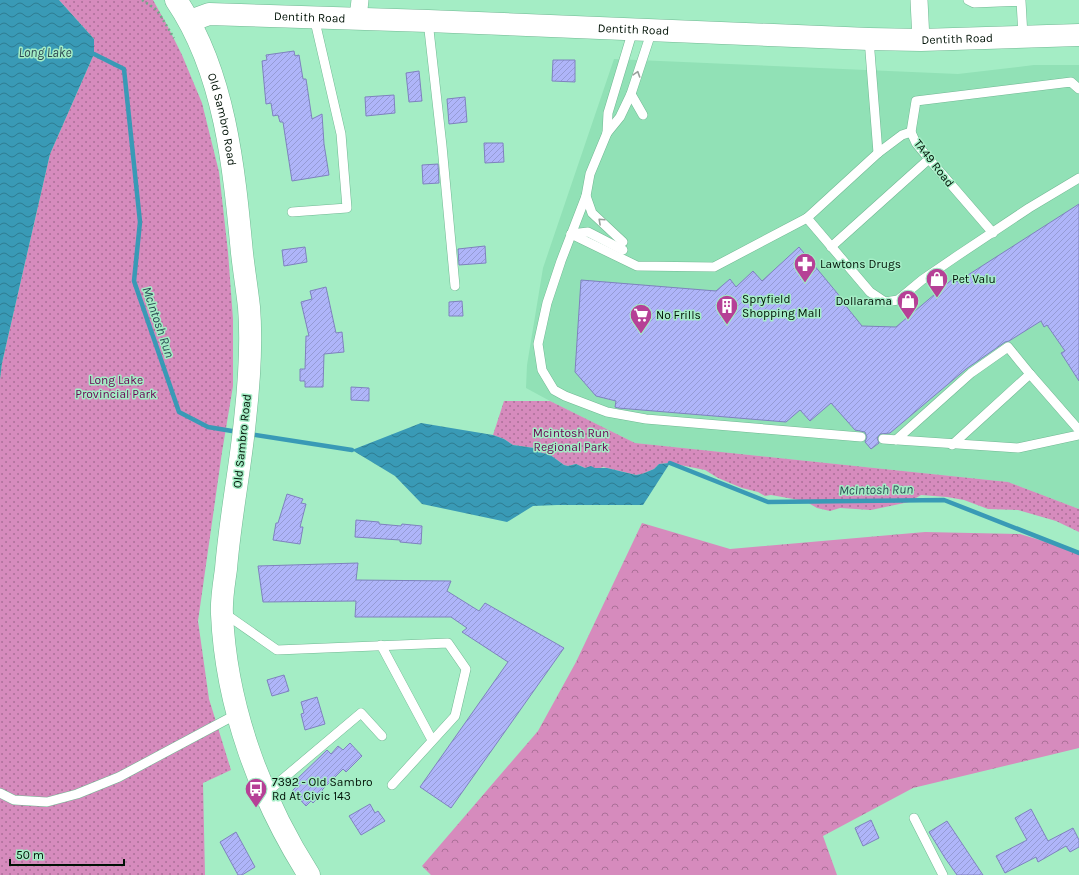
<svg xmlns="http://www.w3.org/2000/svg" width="1079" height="875" font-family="Karla,sans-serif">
  <defs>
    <pattern id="forest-crowns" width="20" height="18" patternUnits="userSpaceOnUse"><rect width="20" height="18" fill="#d68bbd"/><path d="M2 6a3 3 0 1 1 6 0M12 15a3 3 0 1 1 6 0" fill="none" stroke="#ab7098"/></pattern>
    <pattern id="park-dots" width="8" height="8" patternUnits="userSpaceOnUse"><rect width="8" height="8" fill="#d68bbd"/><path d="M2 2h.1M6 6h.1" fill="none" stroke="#ab7098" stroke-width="1.8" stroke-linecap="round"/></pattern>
    <pattern id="water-waves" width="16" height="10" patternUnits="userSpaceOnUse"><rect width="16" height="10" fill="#399ab6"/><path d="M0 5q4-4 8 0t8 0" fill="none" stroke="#2e7c92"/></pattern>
    <pattern id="building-hatch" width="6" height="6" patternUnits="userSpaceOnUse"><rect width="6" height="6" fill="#afb5f9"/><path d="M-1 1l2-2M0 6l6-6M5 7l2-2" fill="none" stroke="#959bd4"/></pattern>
  </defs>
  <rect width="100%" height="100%" fill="#a4edc5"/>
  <!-- built -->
  <path fill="#91e1b6" d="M614,59l344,15 76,-9h45v444l-71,-27 -373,-39 -85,-42 -24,-13 1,-23 16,-97z"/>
  <!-- forest -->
  <path fill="url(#forest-crowns)" d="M642,523l88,26 195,-17 95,2 59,18v196l-166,40 -90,48 14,39h-406l-9,-9 116,-135 38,-69z"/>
  <!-- park -->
  <g fill="url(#park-dots)">
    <path d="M59,0h94l15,27 14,28 20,48 17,69 9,80 5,67v67l-11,66 -24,169 11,78 22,71 -28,13 2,92h-205v-496l2,-16 48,-209 44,-100v-15z"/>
    <path d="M504,401h46l85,42 373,39 71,27v23l-23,-11 -38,-11 -30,-1 -24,-9 -17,-3 -26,-2 -12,7 -38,8 -31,-2 -10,3 -13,-3 -12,-7 -6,-1 -28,-5 -6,1 -7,-4 -16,-4 -24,-10 -13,-8 -35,-7 -11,1 -5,5 -12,5 -6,1 -33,-8 -5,2 -13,-1 -9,-4 -8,2 -4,-1 -15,-11 -7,-1 -8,-5 -21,-3 -9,-6 -11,-4z"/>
  </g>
  <!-- water -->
  <g fill="url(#water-waves)">
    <path d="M0,0h59l35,39v15l-44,100 -48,209 -2,16z"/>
    <path d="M421,423l72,12 11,4 9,6 21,3 8,5 7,1 15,11 4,1 8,-2 9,4 6,-2 4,2h12l29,7 6,-1 12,-5 5,-5 11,-1 -27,42h-86l-24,1 -26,16 -85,-18 -27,-28 -43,-26z"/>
  </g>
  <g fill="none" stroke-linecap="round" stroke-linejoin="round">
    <!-- stream -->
    <g stroke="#399ab6" stroke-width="4.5">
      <path d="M94,54l30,15 16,153 -6,59 45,131 29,15 30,5"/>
      <path d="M249,434l103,16"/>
      <path d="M670,463l98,39 176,-2 135,53"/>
    </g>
  </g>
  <!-- building -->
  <g fill="url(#building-hatch)" stroke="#7e82be">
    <path d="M294,51l1,5 4,-1 4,24h3l6,40 10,-5 2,30 5,31 -37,6 -9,-59h-3l-2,-7 -5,1 -2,-13 -5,1 -4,-43 5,-1 -1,-5z"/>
    <path d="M553,60h22v22l-23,-1z"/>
    <path d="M419,71l3,30 -13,1 -3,-29z"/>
    <path d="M394,95l1,18 -29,3 -1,-19z"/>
    <path d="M465,97l2,25 -18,2 -2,-25z"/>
    <path d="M484,143h19l1,19 -19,1z"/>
    <path d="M438,164l1,19 -16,1 -1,-19z"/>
    <path d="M1079,204v177l-18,-28 4,-2 -18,-26 -3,2 -3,-6 -32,20 -4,1 -39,27 -76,64 -10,1 -3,4 2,5 -8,6 -6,-7 2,-5 -2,-5 -10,-2 -24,-27 -21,18 -10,-11 -14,12 -168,-14 -3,-1 1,-6 -20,-5 -21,-24 6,-92 135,11 14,-12 6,8 17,-16 9,10 37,-34 43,52 -1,1 21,26 34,1 58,-49 3,4z"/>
    <path d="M485,246l1,17 -27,2 -1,-16z"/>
    <path d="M305,247l2,15 -23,4 -2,-16z"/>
    <path d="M326,287l10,46 6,-1 2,20 -20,2 -1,33h-18v-6h-5v-12h5l1,-33h3l-8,-34 11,-3 -2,-8z"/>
    <path d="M462,301l1,15h-14v-14z"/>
    <path d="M351,387l18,1v13l-18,-1z"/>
    <path d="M287,494l16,5 -2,4 5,1 -6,23h3l-3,17 -27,-4 3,-17h2z"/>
    <path d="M356,520l23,2v2l22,2 1,-2 20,2 -1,18 -21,-2v-2l-45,-3z"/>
    <path d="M358,563l-2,17 95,1 -4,10 32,20 6,-8 79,45 -113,160 -31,-21 88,-125 -46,-30 5,-4 -16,-11h-96l1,-16 -93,1 -5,-36z"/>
    <path d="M284,675l5,16 -17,5 -5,-16z"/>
    <path d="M317,697l8,27 -20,6 -4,-16 3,-1 -3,-11z"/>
    <path d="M350,743l12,13 -16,16 -3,-3 -21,21 2,2 -11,11 -2,-2 -5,5 -14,-15 7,-7 -4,-3 32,-31 4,4 7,-8 5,4z"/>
    <path d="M370,804l5,9 3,-2 7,10 -24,14 -12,-19z"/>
    <path d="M1031,809l17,32 25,-13 6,12v7l-9,5 -4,-6 -28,16 -2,-5 -31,16 -9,-17 31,-16 -12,-22z"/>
    <path d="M871,820l8,18 -16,8 -8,-18z"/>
    <path d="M947,821l36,54h-26l-12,-17 -16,-26z"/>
    <path d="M236,832l19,35 -13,8h-4l-18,-33z"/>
  </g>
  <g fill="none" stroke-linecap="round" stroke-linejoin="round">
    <!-- lane casing -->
    <g stroke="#71b893" stroke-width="10">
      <g id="lane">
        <path d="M968,0l6,3 47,-2 2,35"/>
        <path d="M428,21l14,125 13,140"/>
        <path d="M652,30l-21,64 -11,23 -13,16 -17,41 -4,22 -25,65 -14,42 -9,41 4,26 12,20 11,6 42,16 39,7 215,18"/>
        <path d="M869,39l9,114"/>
        <path d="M631,94l12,21"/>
        <path d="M911,132l5,-31 155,-19 8,7"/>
        <path d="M607,133l1,-20 25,-83"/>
        <path d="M586,196l6,17 31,29"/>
        <path d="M292,212l55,-4 -6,-74 -27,-117"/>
        <path d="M807,218l63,74 15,10 13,-2 24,-20 35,-24 72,-48 50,-30"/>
        <path d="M571,234l66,32 77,1 93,-49 71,-65 24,-18 9,-3 5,11 13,16 64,74"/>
        <path d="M571,234l17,-2 35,18"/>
        <path d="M831,247l98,-88"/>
        <path d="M883,439l135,9 61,-13"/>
        <path d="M896,440l75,-67 37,-26 22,27"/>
        <path d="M952,445l78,-71 49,56"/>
        <path d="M224,613l53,37 171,-7 18,26 -11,47 -63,69"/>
        <path d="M381,645l51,95"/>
        <path d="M0,793l14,7 33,2 30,-8 42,-17 118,-63"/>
        <path d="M266,793l95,-80 21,23"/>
        <path d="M914,818l29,57"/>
      </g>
    </g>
    <!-- street casing -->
    <g stroke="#71b893" stroke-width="18">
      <g id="street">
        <path d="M919,0l2,40"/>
        <path d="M358,18l2,-18"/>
      </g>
    </g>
    <!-- secondary casing -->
    <g stroke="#71b893" stroke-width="23">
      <g id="secondary">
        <path id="s1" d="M176,0c49,72 58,168 66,253 2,18 5,36 7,54 3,36 0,77 -4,113 -5,50 -15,99 -19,149 -2,15 -5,31 -4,45 4,92 38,184 87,261"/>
        <path id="s2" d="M190,21l19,-7 219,7 441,18 52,1 158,-5"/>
      </g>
    </g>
    <!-- path -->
    <path stroke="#71a98a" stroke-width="2.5" stroke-dasharray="2 3" stroke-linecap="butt" d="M142,0l15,10 17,28"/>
    <!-- lane -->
    <use href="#lane" stroke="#fff" stroke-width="9"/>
    <!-- street -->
    <use href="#street" stroke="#fff" stroke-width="17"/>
    <!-- secondary -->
    <use href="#secondary" stroke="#fff" stroke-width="22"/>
  </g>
  <!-- one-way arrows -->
  <defs><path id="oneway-chevron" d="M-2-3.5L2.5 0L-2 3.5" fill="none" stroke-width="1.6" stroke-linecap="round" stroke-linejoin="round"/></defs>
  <g stroke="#99a09b">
    <use href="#oneway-chevron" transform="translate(637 74) rotate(-72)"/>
    <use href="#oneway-chevron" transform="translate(601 221) rotate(-137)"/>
  </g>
  <!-- icons -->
  <defs>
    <g id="pharmacy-pin" transform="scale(1.15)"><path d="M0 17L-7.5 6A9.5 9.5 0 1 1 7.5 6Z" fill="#b64096" stroke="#a4edc5"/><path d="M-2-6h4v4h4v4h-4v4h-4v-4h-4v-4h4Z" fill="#fff"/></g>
    <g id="shop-pin" transform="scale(1.15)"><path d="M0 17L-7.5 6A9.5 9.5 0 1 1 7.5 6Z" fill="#b64096" stroke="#a4edc5"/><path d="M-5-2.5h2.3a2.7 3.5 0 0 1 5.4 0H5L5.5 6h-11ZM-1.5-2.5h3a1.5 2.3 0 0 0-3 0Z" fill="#fff"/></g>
    <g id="building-pin" transform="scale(1.15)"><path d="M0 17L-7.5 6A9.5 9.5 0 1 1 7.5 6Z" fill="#b64096" stroke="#a4edc5"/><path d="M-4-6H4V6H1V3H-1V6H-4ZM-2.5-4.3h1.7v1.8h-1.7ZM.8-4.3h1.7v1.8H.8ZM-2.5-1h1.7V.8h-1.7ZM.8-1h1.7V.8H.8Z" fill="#fff"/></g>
    <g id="supermarket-pin" transform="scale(1.15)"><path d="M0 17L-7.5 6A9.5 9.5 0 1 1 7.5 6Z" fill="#b64096" stroke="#a4edc5"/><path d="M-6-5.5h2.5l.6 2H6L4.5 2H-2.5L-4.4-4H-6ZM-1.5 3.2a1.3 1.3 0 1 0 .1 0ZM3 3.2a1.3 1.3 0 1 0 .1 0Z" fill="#fff"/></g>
    <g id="bus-pin" transform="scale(1.15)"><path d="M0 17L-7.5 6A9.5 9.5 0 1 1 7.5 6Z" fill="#b64096" stroke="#a4edc5"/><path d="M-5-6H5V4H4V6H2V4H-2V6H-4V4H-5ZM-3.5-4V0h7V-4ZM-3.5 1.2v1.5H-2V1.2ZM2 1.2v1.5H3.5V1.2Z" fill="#fff"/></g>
  </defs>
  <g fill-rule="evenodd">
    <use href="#pharmacy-pin" x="805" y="264"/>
    <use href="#shop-pin" x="937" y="279"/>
    <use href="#shop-pin" x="908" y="301"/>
    <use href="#building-pin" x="727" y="306"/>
    <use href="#supermarket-pin" x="641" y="315"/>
    <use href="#bus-pin" x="256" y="789"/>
  </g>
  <g text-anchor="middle" stroke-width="3" stroke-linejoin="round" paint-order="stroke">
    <!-- street labels -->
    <g font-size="12" fill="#001206" stroke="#a4edc5">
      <text dy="4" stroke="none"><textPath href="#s2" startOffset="121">Dentith Road</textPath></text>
      <text dy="4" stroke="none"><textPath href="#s2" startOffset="445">Dentith Road</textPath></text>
      <text dy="4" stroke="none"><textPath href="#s2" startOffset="769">Dentith Road</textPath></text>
      <text dy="4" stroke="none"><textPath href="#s1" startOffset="129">Old Sambro Road</textPath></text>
      <text transform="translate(934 163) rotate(52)" y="4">TA49 Road</text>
      <text transform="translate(242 441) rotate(-84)" y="4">Old Sambro Road</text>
    </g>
    <!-- poi labels -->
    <g font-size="12" fill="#001206" stroke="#a4edc5" text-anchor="start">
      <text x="820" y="268">Lawtons Drugs</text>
      <text x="952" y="283">Pet Valu</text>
      <text x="742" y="303">Spryfield<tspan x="742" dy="14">Shopping Mall</tspan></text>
      <text x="892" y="305" text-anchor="end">Dollarama</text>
      <text x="656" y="319">No Frills</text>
      <text x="272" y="786">7392 - Old Sambro<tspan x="272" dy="14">Rd At Civic 143</tspan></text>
    </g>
    <!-- park labels -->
    <g font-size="12" fill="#6a0053" stroke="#a4edc5">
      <text x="116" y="384">Long Lake<tspan x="116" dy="14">Provincial Park</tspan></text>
      <text x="571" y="437">Mcintosh Run<tspan x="571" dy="14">Regional Park</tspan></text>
    </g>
    <!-- water labels -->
    <g font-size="13" font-style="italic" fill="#2d4a54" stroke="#a4edc5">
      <text x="45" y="57">Long Lake</text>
      <text transform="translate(159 322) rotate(71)" y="5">McIntosh Run</text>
      <text transform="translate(876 489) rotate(-1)" y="5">McIntosh Run</text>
    </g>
  </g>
  <!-- scale -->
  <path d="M10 859v6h114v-6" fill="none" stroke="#001206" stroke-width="2"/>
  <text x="16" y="859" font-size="12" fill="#001206" stroke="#a4edc5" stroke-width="3" paint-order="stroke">50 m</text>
</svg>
